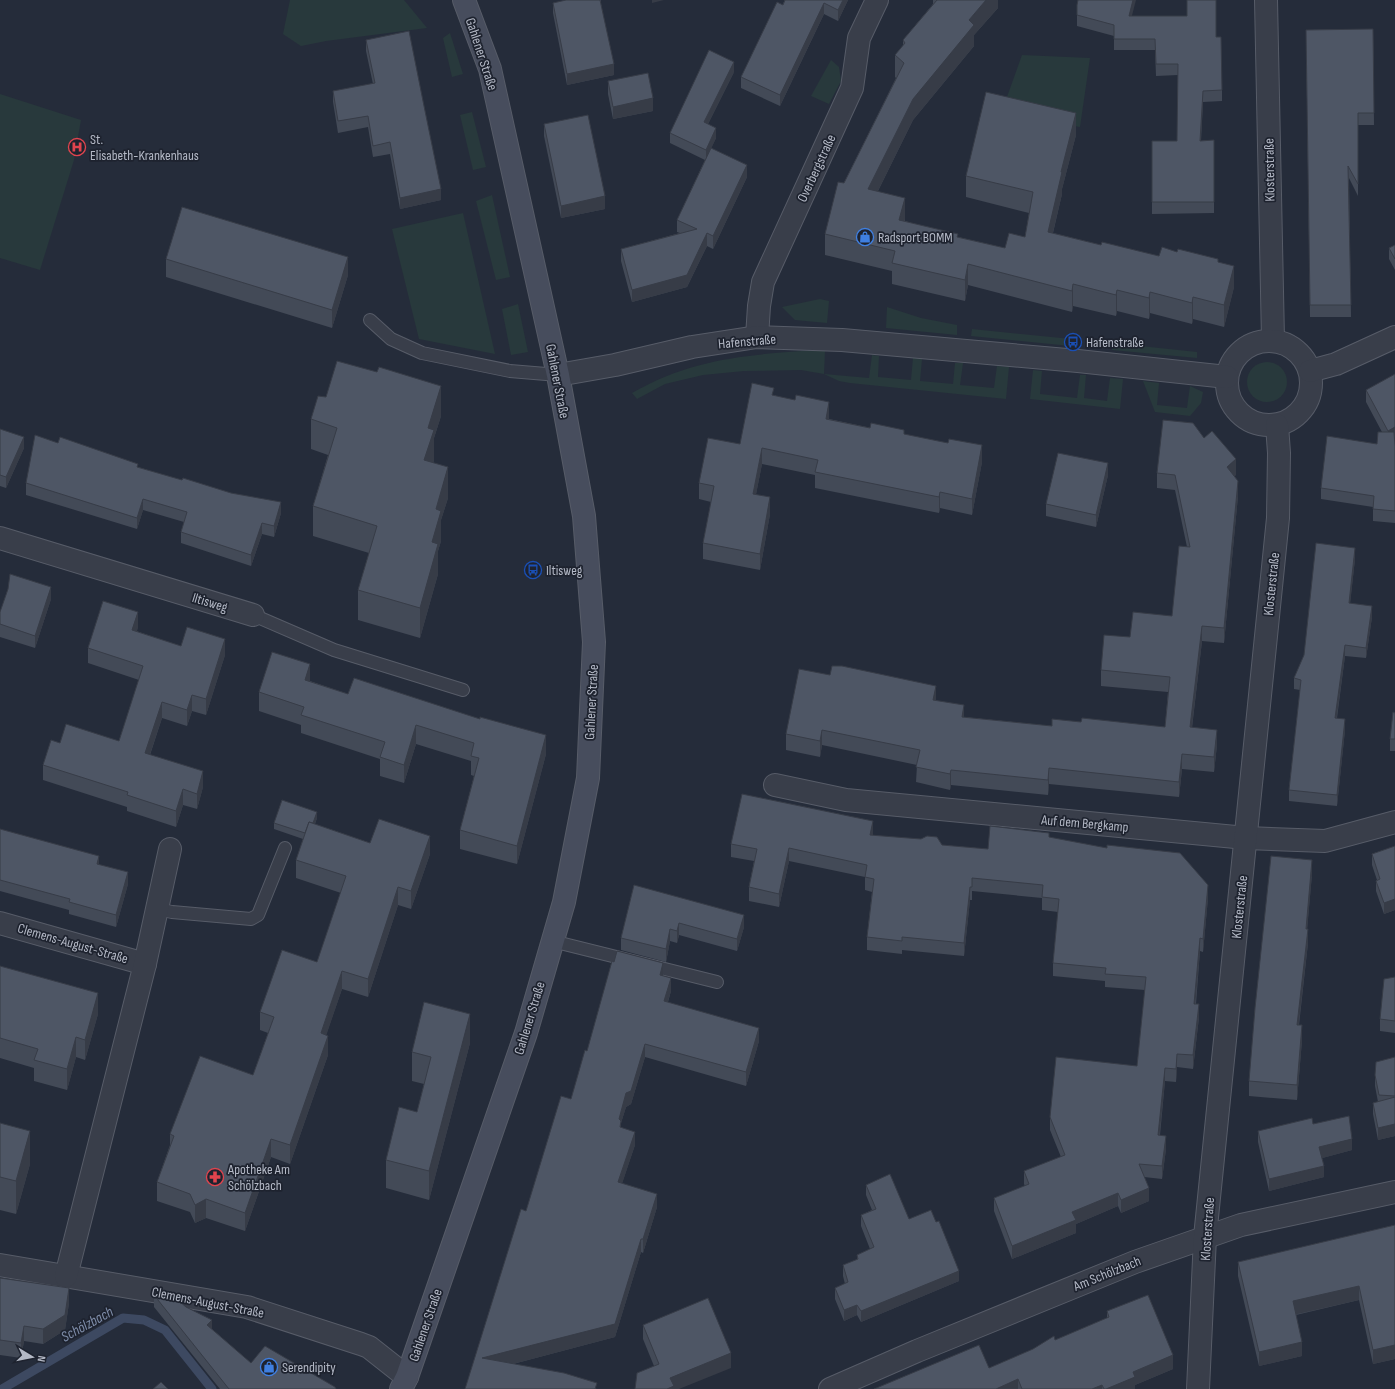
<svg xmlns="http://www.w3.org/2000/svg" width="1395" height="1389" font-family="'Sofia Sans Condensed',sans-serif">
  <rect width="100%" height="100%" fill="#252c3a"/>
  <!-- green -->
  <g fill="#28393c">
    <path d="M290,0h114l23,28 -101,13 -25,5 -18,-12z"/>
    <path d="M450,33l13,41 -11,3 -9,-39z"/>
    <path d="M1022,55l68,3 -10,69 -55,-10 -22,-9z"/>
    <path d="M831,60l8,7 2,14 -12,23 -18,-8z"/>
    <path d="M0,94l81,26 -7,40 -34,110 -40,-12z"/>
    <path d="M472,112l14,55 -13,3 -13,-55z"/>
    <path d="M492,195l18,82 -14,3 -20,-79z"/>
    <path d="M463,213l32,141 -76,-15 -27,-110z"/>
    <path d="M820,299l9,2 -2,22 -32,-3 -13,-13z"/>
    <path d="M518,304l10,48 -17,3 -9,-46z"/>
    <path d="M887,307l34,11 36,7v10l-71,-7z"/>
    <path d="M972,329l99,10v7l-100,-10z"/>
    <path d="M1112,343l85,9v6l-85,-8z"/>
    <path d="M815,350l10,1 -1,23 45,4 3,-23 7,1 -1,21 33,3 2,-22 9,1 -2,22 33,3 2,-21h8l-3,22 34,3 3,-22 12,1 -3,32 -156,-16 -11,-2 -15,-7 -23,-4 -57,1 -41,4 -38,9 -28,15 -5,-6c61,-35 115,-38 183,-43z"/>
    <circle cx="1267" cy="382" r="20"/>
    <path d="M1033,370l9,1 -2,23 37,4 3,-23h6l-2,23 23,3 3,-23 13,1 -3,30 -90,-10z"/>
    <path d="M1143,381l16,2 -2,22 30,3 3,-22 13,6 -2,11 -11,13 -35,-4z"/>
  </g>
  <g fill="none" stroke-linecap="round" stroke-linejoin="round">
    <!-- stream -->
    <path stroke="#3d4961" stroke-width="9" d="M2,1389l121,-71 21,2 21,10 47,59"/>
    <!-- service casing -->
    <g stroke="#575c68" stroke-width="14">
      <g id="service">
        <path d="M370,320l21,19 31,14 88,18 48,4"/>
        <path d="M253,615l81,35 129,40"/>
        <path d="M157,909l15,3 79,7 7,-4 27,-67"/>
        <path d="M552,941l165,41"/>
      </g>
    </g>
    <!-- minor casing -->
    <g stroke="#575c68" stroke-width="24">
      <g id="minor">
        <path d="M1266,0l7,340"/>
        <path d="M757,337l2,-31 4,-24 89,-194 7,-50 18,-38"/>
        <circle cx="1269" cy="383" r="42"/>
        <path d="M1310,371l26,-7 59,-27"/>
        <path d="M558,375l57,-10 77,-18 65,-10 85,3 236,21 149,16"/>
        <path d="M0,538l253,77"/>
        <path d="M775,785l71,15 400,38 79,3 70,-19"/>
        <path d="M0,923l145,41"/>
        <path d="M0,1265l247,42 114,37 8,3 38,30"/>
        <path d="M66,1276l79,-312 25,-115"/>
        <path d="M830,1389l87,-38 218,-89 106,-37 154,-33"/>
        <path d="M1198,1389l7,-152 73,-719 1,-65 -2,-28"/>
      </g>
    </g>
    <!-- secondary casing -->
    <g stroke="#575c68" stroke-width="24">
      <path id="secondary" d="M401,1389l6,-12 119,-344 38,-131 24,-124 6,-136 -10,-126 -26,-141 -68,-306 -26,-69"/>
    </g>
    <!-- service -->
    <use href="#service" stroke="#393e4a" stroke-width="12"/>
    <!-- minor -->
    <use href="#minor" stroke="#393e4a" stroke-width="22"/>
    <!-- secondary -->
    <use href="#secondary" stroke="#474d5d" stroke-width="22"/>
  </g>
  <!-- wall -->
  <g fill="#434a57">
    <path d="M601,0v4l13,71 -47,10 -14,-72v-10z"/>
    <path d="M785,0h63l-10,21 -14,-7 -44,92 -39,-18v-11z"/>
    <path d="M933,0h65v8l-24,27v11l-61,74 -35,71 27,28v2l53,16 47,11 20,-11 4,-24 -63,-16v-21l110,-41 -14,54v5l-9,39 48,12 58,11 59,6 16,25 -10,40 -31,-8 -1,5 -42,-11 -1,6 -32,-8 -1,5 -43,-10 -1,6 -104,-27 -3,16 -73,-17v-13l-67,-16v-21l19,-51 52,-105 -1,-1v-22l8,-9v-6l30,-36z"/>
    <path d="M1077,5l55,11 84,21 6,53v11l-19,1 -2,39 13,-1v73l-62,1v-73h25l1,-66 -22,1 -1,-26h-41v-14l-37,-10z"/>
    <path d="M1373,29l1,96h-16v71l-9,-18 2,139h-41l-4,-287z"/>
    <path d="M366,40l75,160 -41,9 -10,-55 -17,3 -5,-30 -30,6 -5,-31v-11l40,-7 -7,-33z"/>
    <path d="M734,72l-26,52 8,14 -5,10 36,29 -34,72 -6,-3 -20,41 -55,15 -11,-41v-12l59,-16 -3,-1v-12l28,-60 -35,-17v-10z"/>
    <path d="M608,81l45,30 -40,8 -5,-25z"/>
    <path d="M544,124l61,85 -44,9 -17,-82z"/>
    <path d="M1395,245v25l-6,-11v-11z"/>
    <path d="M166,259l182,16 -16,53 -166,-51z"/>
    <path d="M1366,390l29,49v84l-22,-2v-14l-52,-8v-11l56,-44 5,-12 -16,-30z"/>
    <path d="M774,395l55,23v1l75,16 78,27 -10,53 -32,-7 -1,5 -124,-25v-13l-53,-11 -6,30 14,20 -10,56 -57,-11v-16l8,-41 -12,-3v-16l41,-39z"/>
    <path d="M441,416l-7,22v22l-1,3 15,35 -7,22v21l-3,10v23l-18,64 -62,-18v-30l11,-37 -56,-17v-30l15,-51 -17,-6v-30z"/>
    <path d="M0,429l24,19 -18,40 -6,-2z"/>
    <path d="M1204,438l32,37 -2,1 4,20 -14,147 -22,-2 -10,87 25,17 -3,27 -32,-3 -3,28 -130,-13 -1,11 -97,-10 -1,5 -34,-8 1,-17 -95,-20 -2,12 -34,-7v-16l44,-59 106,25 28,17 88,9 29,-4 84,5 3,-35 -67,-6v-16l29,-33 42,-21 15,-69 -12,-57 -18,-2v-15z"/>
    <path d="M138,467l143,46 -7,24 -12,-3 -11,32 -70,-23v-11l3,-10 -41,-12 -6,19 -111,-34v-12z"/>
    <path d="M1108,475l-12,52 -50,-11v-12z"/>
    <path d="M1355,559l-5,44 22,14 -6,41 -21,-2 -8,62 8,12 -8,76 -48,-5v-11l11,-100 -6,-1v-11z"/>
    <path d="M51,599l-16,49 -35,-11v-25z"/>
    <path d="M138,628l-2,3 45,15 44,9 -19,60 -14,-4 -5,15 -25,-8 -12,37 53,32 -6,22 -14,-4 -7,22 -49,-16v-4l-84,-27v-15l17,-22 59,-2 20,-61 -51,-17v-15z"/>
    <path d="M310,681l38,13 198,60 -29,110 -57,-15v-19l14,-54 -3,-1v-14l-55,-17 -12,39 -24,-7v-17l-79,-26v-8l-42,-14v-19z"/>
    <path d="M1395,713v38h-5v-12z"/>
    <path d="M317,818l-2,6 55,19 60,11 -19,55 -13,-4 -30,92 -26,-8 -16,46 2,20 -38,109 -19,-7 -26,74 -39,-13 -11,5 -5,-11 -33,-11v-19l13,-37v-11l83,-59 15,-42 -8,-3v-18l57,-50 24,-69 -45,-15v-18l7,-21 -29,-10v-6z"/>
    <path d="M0,829l99,36 29,19 -12,43 -47,-13v-4l-69,-19z"/>
    <path d="M872,835l70,10 46,4 61,-12 159,61 -5,54 -3,-1 -4,53 3,13 -6,52 -16,-2 -1,15 -11,-1 -5,54 6,14 -4,30 -18,-2 5,24 -28,12 -3,-7 -42,18v9l-64,26 -18,-48v-13l31,-12 -1,-2v-13l37,-14 -11,-27v-13l87,-51 8,-76 -40,-3v-6l-52,-5v-13l5,-51 -16,-2v-12l-70,-7v9h-2l-6,56 -62,-6v4l-35,-4v-13l5,-45 -7,-2v-13l-76,-16 -10,46 -30,-6v-14l5,-26 -23,-4v-13z"/>
    <path d="M1395,846v64l-11,4 -8,-23v-10l1,-1 -5,-15v-11z"/>
    <path d="M1312,874l-5,55 1,14 -9,82 3,15 -5,60 -48,-4v-15z"/>
    <path d="M634,885l110,42 -7,24 -58,-16 -2,8 -7,-2 -4,21 -45,-12v-12z"/>
    <path d="M0,966l98,48 -13,46 -9,-3 -9,33 -33,-9v-13l-34,-10z"/>
    <path d="M663,976l8,15 -3,11 91,39 -13,45 -101,-29 -14,47 -5,3 -5,16v4l14,18 -13,38 35,24 -14,46 -2,-1 -26,85 -102,27 84,25h-132l61,-178 45,-112 16,-48z"/>
    <path d="M1395,977v56l-15,-2v-12z"/>
    <path d="M470,1043l-41,157 -43,-12v-28l31,-48 7,-28 -12,-3v-29z"/>
    <path d="M1395,1057v79l-17,4 -5,-26v-11l5,-1 -3,-16v-11z"/>
    <path d="M0,1123l30,41 -14,50 -16,-4z"/>
    <path d="M1313,1124l39,26 -30,8 2,19 -55,14 -11,-49v-11z"/>
    <path d="M866,1185l43,34 50,62 -98,41 -4,-7 -13,6 -9,-22v-11l10,-4 -2,-8v-11l14,-5v-5l13,-6 -9,-23v-11l11,-5 -6,-15z"/>
    <path d="M1395,1225v134l-22,5 -14,-64 -63,15 6,41 -43,10 -21,-90v-14z"/>
    <path d="M0,1278l69,25 -4,27 -22,14 -19,-3 -3,17 -21,-3z"/>
    <path d="M154,1295l58,34 39,34 85,26h-116l-66,-82z"/>
    <path d="M1107,1311l66,58 -38,16v4h-261l115,-21 118,-50z"/>
    <path d="M643,1325l88,43 -77,-2 -11,-27z"/>
  </g>
  <!-- shaded-wall -->
  <g fill="#373c47">
    <path d="M652,0h12l-12,3z"/>
    <path d="M843,0h5l-10,21v-11z"/>
    <path d="M986,0h12v8l-24,27v11l-61,74 -45,91v-22l45,-90 56,-79z"/>
    <path d="M1133,0h3l-7,27v-11z"/>
    <path d="M824,3v11l-44,92v-11z"/>
    <path d="M734,62v10l-30,60v-10z"/>
    <path d="M614,64v11l-47,10v-11z"/>
    <path d="M1203,91v11l-3,50v-11z"/>
    <path d="M653,98v13l-40,8v-12z"/>
    <path d="M1076,113v22l-14,54v5l-14,59v-21l13,-60z"/>
    <path d="M716,128v10l-10,22v-10z"/>
    <path d="M747,165v12l-34,72v-13z"/>
    <path d="M441,189v11l-41,9v-11z"/>
    <path d="M605,196v13l-44,9v-12z"/>
    <path d="M905,198v21l-6,22v-21z"/>
    <path d="M707,233v13l-20,41 -55,15v-12z"/>
    <path d="M348,257v18l-16,53v-18z"/>
    <path d="M968,264v21l-3,16v-21z"/>
    <path d="M1234,266v21l-10,40v-22z"/>
    <path d="M1073,284v22l-1,6v-21z"/>
    <path d="M1117,290v21l-1,5v-21z"/>
    <path d="M1150,292v21l-1,6v-21z"/>
    <path d="M1193,297v22l-1,5v-21z"/>
    <path d="M441,386v30l-7,22v22l-10,30v-30l4,-32z"/>
    <path d="M829,402v16l-3,17v-16z"/>
    <path d="M1395,427v12l-7,4v-12z"/>
    <path d="M24,437v11l-18,40v-11z"/>
    <path d="M982,445v17l-10,53v-16z"/>
    <path d="M762,448v16l-9,46v-16z"/>
    <path d="M1236,459v16l-9,7v-15z"/>
    <path d="M1108,463v12l-12,52v-12z"/>
    <path d="M448,467v31l-7,22v21l-3,10v23l-18,64v-30l12,-66 4,-33z"/>
    <path d="M1238,481v15l-14,147v-15z"/>
    <path d="M940,492v16l-1,5v-16z"/>
    <path d="M770,497v17l-10,56v-16z"/>
    <path d="M143,499v11l-6,19v-11z"/>
    <path d="M281,502v11l-7,24v-11z"/>
    <path d="M262,523v11l-11,32v-11z"/>
    <path d="M1355,548v11l-6,55v-11z"/>
    <path d="M51,587v12l-16,49v-12z"/>
    <path d="M1372,606v11l-6,41v-10z"/>
    <path d="M138,612v16l-6,18v-16z"/>
    <path d="M1202,626v15l-12,102v-16z"/>
    <path d="M225,639v16l-19,60v-16z"/>
    <path d="M1345,645v11l-10,73v-11z"/>
    <path d="M310,664v19l-5,-3z"/>
    <path d="M936,686v15l-3,-1z"/>
    <path d="M192,695v16l-5,15v-16z"/>
    <path d="M162,702v16l-17,51v-16z"/>
    <path d="M964,705v16l-2,-4z"/>
    <path d="M1345,719v11l-8,76v-11z"/>
    <path d="M416,725v19l-12,39v-18z"/>
    <path d="M822,730v15l-2,12v-16z"/>
    <path d="M1217,730v15l-3,27v-15z"/>
    <path d="M546,735v19l-29,110v-18z"/>
    <path d="M1182,754v15l-3,28v-15z"/>
    <path d="M1049,768v16l-1,11v-15z"/>
    <path d="M951,770v15l-1,5v-16z"/>
    <path d="M203,771v16l-6,22v-15z"/>
    <path d="M183,789v16l-7,22v-16z"/>
    <path d="M317,812v6l-8,22v-6z"/>
    <path d="M873,821v14l-3,13v-13z"/>
    <path d="M430,836v18l-19,55v-18z"/>
    <path d="M789,848v13l-10,46v-13z"/>
    <path d="M99,856v11l-2,-3z"/>
    <path d="M1312,860v14l-6,69v-14z"/>
    <path d="M128,872v12l-12,43v-12z"/>
    <path d="M1208,885v13l-5,54v-13z"/>
    <path d="M398,887v18l-30,92v-18z"/>
    <path d="M970,887v13l-6,56v-13z"/>
    <path d="M1395,899v11l-11,4v-11z"/>
    <path d="M744,915v12l-7,24v-12z"/>
    <path d="M679,923v12l-2,8v-12z"/>
    <path d="M670,929v12l-4,21v-13z"/>
    <path d="M1308,929v14l-11,96v-14z"/>
    <path d="M1200,938v13l-6,66v-13z"/>
    <path d="M663,963v13l-3,-1z"/>
    <path d="M342,971v18l-21,62v-18z"/>
    <path d="M671,978v13l-7,23v-13z"/>
    <path d="M98,993v21l-13,46v-20z"/>
    <path d="M1199,1004v13l-6,52v-14z"/>
    <path d="M470,1014v29l-41,157v-29z"/>
    <path d="M1302,1025v15l-5,60v-15z"/>
    <path d="M759,1028v13l-13,45v-14z"/>
    <path d="M328,1036v19l-38,109v-19z"/>
    <path d="M76,1037v20l-9,33v-21z"/>
    <path d="M645,1044v13l-14,47 -5,3 -5,16v11l-2,-15 7,-26z"/>
    <path d="M1177,1054v13l-1,15v-13z"/>
    <path d="M1165,1068v13l-7,67v-13z"/>
    <path d="M1395,1124v12l-17,4v-12z"/>
    <path d="M30,1131v33l-14,50v-33z"/>
    <path d="M635,1132v13l-17,51v-14z"/>
    <path d="M1166,1136v13l-4,30v-13z"/>
    <path d="M271,1139v18l-26,74v-18z"/>
    <path d="M1352,1139v11l-33,9v-12z"/>
    <path d="M1324,1166v11l-55,14v-12z"/>
    <path d="M1149,1188v13l-28,12v-13z"/>
    <path d="M1118,1193v13l-42,18v9l-64,26v-13l60,-34z"/>
    <path d="M657,1194v13l-14,46v-14z"/>
    <path d="M206,1199v19l-11,5v-18z"/>
    <path d="M641,1239v13l-26,85 -133,35v-14z"/>
    <path d="M959,1271v10l-98,41v-11z"/>
    <path d="M1359,1286v14l-66,15v-14z"/>
    <path d="M69,1288v15l-4,27 -22,14v-15z"/>
    <path d="M857,1305v10l-13,6v-11z"/>
    <path d="M212,1320v12l-5,-7z"/>
    <path d="M24,1326v15l-3,17v-15z"/>
    <path d="M1302,1342v14l-43,10v-14z"/>
    <path d="M1395,1345v14l-22,5v-14z"/>
    <path d="M731,1353v15l-52,21h-12l3,-11z"/>
    <path d="M1173,1355v14l-38,16v4h-29l27,-17z"/>
    <path d="M1018,1379v10h-22z"/>
    <path d="M1102,1385v4h-10z"/>
  </g>
  <!-- building -->
  <g fill="#4e5665" stroke="#373c47">
    <path d="M566,0h34l14,64 -47,10 -14,-71z"/>
    <path d="M785,0h58l-5,10 -14,-7 -44,92 -39,-18 36,-75 6,3z"/>
    <path d="M937,0h49l-17,20 5,5 -61,74 -45,90 37,9 -6,22 59,14 -1,3 48,11 4,-15 16,4 8,-45 -67,-16 20,-84 90,21 -15,59h1l-14,60 53,13 1,-3 57,14 3,-9 15,5 1,-3 40,10v3l16,4 -10,39 -31,-8 -1,6 -42,-11 -1,6 -32,-8 -1,5 -43,-11 -1,7 -104,-27 -3,16 -73,-17 3,-12 -70,-17 13,-52 6,1 60,-120 -9,-8 10,-12 -2,-3z"/>
    <path d="M1078,0h55l-4,16h58v-16h29v37h5l1,53 -19,1 -3,50 14,-1v62h-62v-61h25l1,-77h-22l-1,-25h-41v-14l-37,-10v-10z"/>
    <path d="M1373,29l1,84h-16v71l-10,-18 3,139h-41l-4,-275z"/>
    <path d="M409,31l15,75 17,83 -41,9 -10,-56 -17,4 -5,-30 -30,5 -5,-30 42,-8 -9,-43z"/>
    <path d="M709,50l25,12 -30,60 12,6 -10,22 -36,-17z"/>
    <path d="M648,73l5,25 -40,9 -5,-26z"/>
    <path d="M588,115l17,81 -44,10 -17,-82z"/>
    <path d="M711,148l36,17 -34,71 -6,-3 -20,42 -55,15 -11,-41 76,-20 -20,-9z"/>
    <path d="M182,207l166,50 -16,53 -166,-51z"/>
    <path d="M1395,245v14l-6,-11z"/>
    <path d="M337,361l40,11 2,-5 62,19 -13,42 6,2 -10,30 24,7 -12,42 5,2 -9,31 6,2 -18,64 -62,-18 19,-64 -64,-20 24,-78 -26,-9 7,-23 8,1z"/>
    <path d="M1395,374v53l-7,4 -22,-41z"/>
    <path d="M752,383l22,5 -2,7 23,5 1,-5 33,7 -3,17 44,9 1,-5 33,7v4l44,9 1,-4 33,6 -10,54 -32,-7 -1,5 -124,-25 3,-12 -56,-12 -9,46 17,3 -10,57 -57,-11 11,-57 -15,-3 9,-45 32,6z"/>
    <path d="M1163,420l30,3 11,15 8,-7 24,28 -9,8 11,14 -14,147 -22,-2 -12,101 27,3 -3,27 -32,-3 -3,28 -130,-14 -1,12 -97,-10 -1,4 -34,-7 4,-17 -98,-20 -2,11 -34,-7 13,-65 31,6 2,-9h10l94,20 -3,14 31,5 -2,12 90,9v-7l29,3 1,-4 83,9 5,-50 -69,-7 3,-35 26,2 3,-25 39,4 7,-70 11,1 -15,-72 -18,-2z"/>
    <path d="M0,429l24,8 -18,40 -6,-2z"/>
    <path d="M1378,432h16l1,14v65l-22,-2 1,-13 -53,-8 6,-52 50,8z"/>
    <path d="M35,435l23,8 2,-6 78,27 -1,3 45,13 1,-2 48,15 50,9 -7,24 -12,-3 -11,32 -70,-23 6,-20 -44,-13 -6,19 -111,-35z"/>
    <path d="M1058,453l50,10 -12,52 -50,-11z"/>
    <path d="M1316,543l39,5 -6,55 23,3 -6,42 -21,-3 -10,73 10,1 -8,76 -48,-5 12,-110 -7,-2 10,-23z"/>
    <path d="M10,574l41,13 -16,49 -35,-12v-12l8,-23z"/>
    <path d="M103,601l35,11 -6,18 49,16 6,-19 38,12 -19,60 -14,-4 -5,15 -25,-8 -17,51 58,18 -6,23 -14,-5 -7,22 -49,-16 1,-3 -85,-27 8,-25 9,3 6,-19 53,17 24,-75 -55,-18z"/>
    <path d="M272,652l38,12 -5,16 43,14 6,-16 126,41v-2l66,18 -29,111 -57,-16 19,-72 -8,-2 3,-13 -58,-18 -12,40 -24,-8 5,-15 -84,-27 3,-8 -45,-15z"/>
    <path d="M1393,712l2,1v26h-5z"/>
    <path d="M742,794l131,27 -3,14 51,4 6,-3 10,1 5,8 46,4 2,-23 59,7v4l58,11v-3l73,8 28,32 -5,54 -3,-1 -6,66h5l-6,51 -16,-1 -1,15 -11,-1 -7,67 8,1 -4,30 -23,-2 10,24 -28,12 -3,-7 -46,19 4,8 -64,26 -18,-48 35,-14 -5,-13 41,-16 -15,-38 6,-60 81,9 9,-89 -41,-3 1,-6 -53,-5 6,-64 -17,-2 1,-12 -71,-7v9h-2l-6,56 -62,-6v4l-35,-4 7,-58 -9,-2 2,-12 -78,-17 -10,46 -30,-7 8,-38 -26,-5z"/>
    <path d="M282,800l35,12 -4,11 -4,-1 -4,11 -31,-10z"/>
    <path d="M379,819l51,17 -19,55 -13,-4 -30,92 -26,-8 -21,62 7,3 -38,109 -19,-6 -26,74 -39,-14 -11,6 -5,-11 -33,-12 17,-46 -4,-2 30,-78 53,19 21,-58 -14,-5 22,-62 35,12 29,-86 -50,-16 13,-38 61,21z"/>
    <path d="M0,829l99,27 -2,8 31,8 -12,43 -47,-13 1,-3 -70,-19z"/>
    <path d="M1395,846v53l-11,4 -8,-22 4,-2 -8,-25z"/>
    <path d="M1271,856l41,4 -6,69h2l-11,96h5l-5,60 -48,-4 6,-73z"/>
    <path d="M634,885l110,30 -7,24 -58,-16 -2,8 -7,-2 -4,20 -45,-11z"/>
    <path d="M617,951l46,12 -3,12 11,3 -7,23 95,27 -13,44 -101,-28 -14,47 -5,2 -7,26 2,2 -1,6 15,5 -17,50 39,12 -14,45h-2l-26,85 -133,34 82,15 33,10 -2,6h-130l56,-180 5,2 35,-115 10,3 14,-49 2,1 25,-90 2,1z"/>
    <path d="M0,966l98,27 -13,47 -9,-3 -9,32 -33,-9 4,-11 -38,-11z"/>
    <path d="M1395,977v44l-15,-2 4,-40z"/>
    <path d="M424,1002l46,12 -41,157 -43,-11 13,-53 18,5 14,-55 -19,-5z"/>
    <path d="M1395,1057v39l-16,-1 -4,-20 1,-13z"/>
    <path d="M1395,1097v27l-17,4 -5,-25z"/>
    <path d="M1349,1116l3,23 -33,8 5,19 -55,13 -11,-48 54,-13 1,6z"/>
    <path d="M0,1123l30,8 -14,50 -16,-4z"/>
    <path d="M890,1174l19,45 22,-9 5,12 3,-1 20,50 -98,40 -4,-6 -13,5 -9,-22 13,-6 -5,-17 15,-6 -1,-4 17,-8 -13,-32 15,-6 -10,-24z"/>
    <path d="M1395,1225v120l-22,5 -14,-64 -66,15 9,41 -43,10 -21,-90z"/>
    <path d="M0,1278l69,10 -4,27 -22,14 -19,-3 -3,17 -21,-3z"/>
    <path d="M157,1292l15,3 14,12 26,13 -5,5 44,38 14,-17 70,41 1,2h-107l-75,-94z"/>
    <path d="M1148,1295l25,60 -40,17 2,5 -29,12h-2l-2,-4 -10,4h-70l-4,-10 -22,10h-122l105,-44 10,23 44,-19 21,-13 1,4 54,-23 -2,-6z"/>
    <path d="M708,1298l23,55 -61,25 4,8 -7,3h-32l2,-16 22,-9 -16,-39z"/>
    <path d="M161,1382l7,7h-15z"/>
  </g>
  <!-- icons -->
  <defs>
    <g id="hospital-ring" transform="scale(0.9)"><circle r="9.5" fill="#1e232f" stroke="#e0444e" stroke-width="1.5"/><path d="M-5-5h3v3.5h4V-5h3V5h-3V1.5h-4V5h-3Z" fill="#e0444e"/></g>
    <g id="shop-ring" transform="scale(0.9)"><circle r="9.5" fill="#1e232f" stroke="#3f7fe0" stroke-width="1.5"/><path d="M-5-2.5h2.3a2.7 3.5 0 0 1 5.4 0H5L5.5 6h-11ZM-1.5-2.5h3a1.5 2.3 0 0 0-3 0Z" fill="#3f7fe0"/></g>
    <g id="bus-ring" transform="scale(0.9)"><circle r="9.5" fill="#1e232f" stroke="#1a4fb4" stroke-width="1.5"/><path d="M-5-6H5V4H4V6H2V4H-2V6H-4V4H-5ZM-3.5-4V0h7V-4ZM-3.5 1.2v1.5H-2V1.2ZM2 1.2v1.5H3.5V1.2Z" fill="#1a4fb4"/></g>
    <g id="pharmacy-ring" transform="scale(0.9)"><circle r="9.5" fill="#1e232f" stroke="#e0444e" stroke-width="1.5"/><path d="M-2-6h4v4h4v4h-4v4h-4v-4h-4v-4h4Z" fill="#e0444e"/></g>
  </defs>
  <g fill-rule="evenodd">
    <use href="#hospital-ring" x="77" y="147"/>
    <use href="#shop-ring" x="865" y="237"/>
    <use href="#bus-ring" x="1073" y="342"/>
    <use href="#bus-ring" x="533" y="570"/>
    <use href="#pharmacy-ring" x="215" y="1177"/>
    <use href="#shop-ring" x="269" y="1367"/>
  </g>
  <g text-anchor="middle" stroke-width="3.5" stroke-linejoin="round" paint-order="stroke">
    <!-- street labels -->
    <g font-size="14" fill="#b4b9c6" stroke="#1e232f">
      <text transform="translate(482 54) rotate(72)" y="5">Gahlener Straße</text>
      <text transform="translate(816 168) rotate(-65)" y="5">Overbergstraße</text>
      <text transform="translate(1269 170) rotate(-91)" y="5">Klosterstraße</text>
      <text transform="translate(747 341) rotate(-5)" y="5">Hafenstraße</text>
      <text transform="translate(558 381) rotate(79)" y="5">Gahlener Straße</text>
      <text transform="translate(1271 584) rotate(-84)" y="5">Klosterstraße</text>
      <text transform="translate(210 602) rotate(17)" y="5">Iltisweg</text>
      <text transform="translate(591 702) rotate(-87)" y="5">Gahlener Straße</text>
      <text transform="translate(1085 823) rotate(5)" y="5">Auf dem Bergkamp</text>
      <text transform="translate(1239 907) rotate(-84)" y="5">Klosterstraße</text>
      <text transform="translate(73 943) rotate(16)" y="5">Clemens-August-Straße</text>
      <text transform="translate(529 1018) rotate(-73)" y="5">Gahlener Straße</text>
      <text transform="translate(1207 1229) rotate(-86)" y="5">Klosterstraße</text>
      <text transform="translate(1107 1273) rotate(-22)" y="5">Am Schölzbach</text>
      <text transform="translate(208 1302) rotate(11)" y="5">Clemens-August-Straße</text>
      <text transform="translate(425 1325) rotate(-71)" y="5">Gahlener Straße</text>
    </g>
    <!-- poi labels -->
    <g font-size="14" fill="#b4b9c6" stroke="#1e232f" text-anchor="start">
      <text x="90" y="144">St.<tspan x="90" dy="16">Elisabeth-Krankenhaus</tspan></text>
      <text x="878" y="242">Radsport BOMM</text>
      <text x="1086" y="347">Hafenstraße</text>
      <text x="546" y="575">Iltisweg</text>
      <text x="228" y="1174">Apotheke Am<tspan x="228" dy="16">Schölzbach</tspan></text>
      <text x="282" y="1372">Serendipity</text>
    </g>
    <!-- water labels -->
    <g font-size="15" font-style="italic" fill="#7f8eaa" stroke="#1e232f">
      <text transform="translate(87 1324) rotate(-29)" y="5">Schölzbach</text>
    </g>
  </g>
  <!-- north arrow -->
  <g transform="translate(32 1357) rotate(100)" stroke="#1e232f" stroke-width="3" paint-order="stroke">
  <path d="M0-3L7 15L0 10L-7 15Z" fill="#b4b9c6"/>
  <text y="-6" font-size="11" font-weight="bold" text-anchor="middle" fill="#b4b9c6">N</text>
  </g>
</svg>
